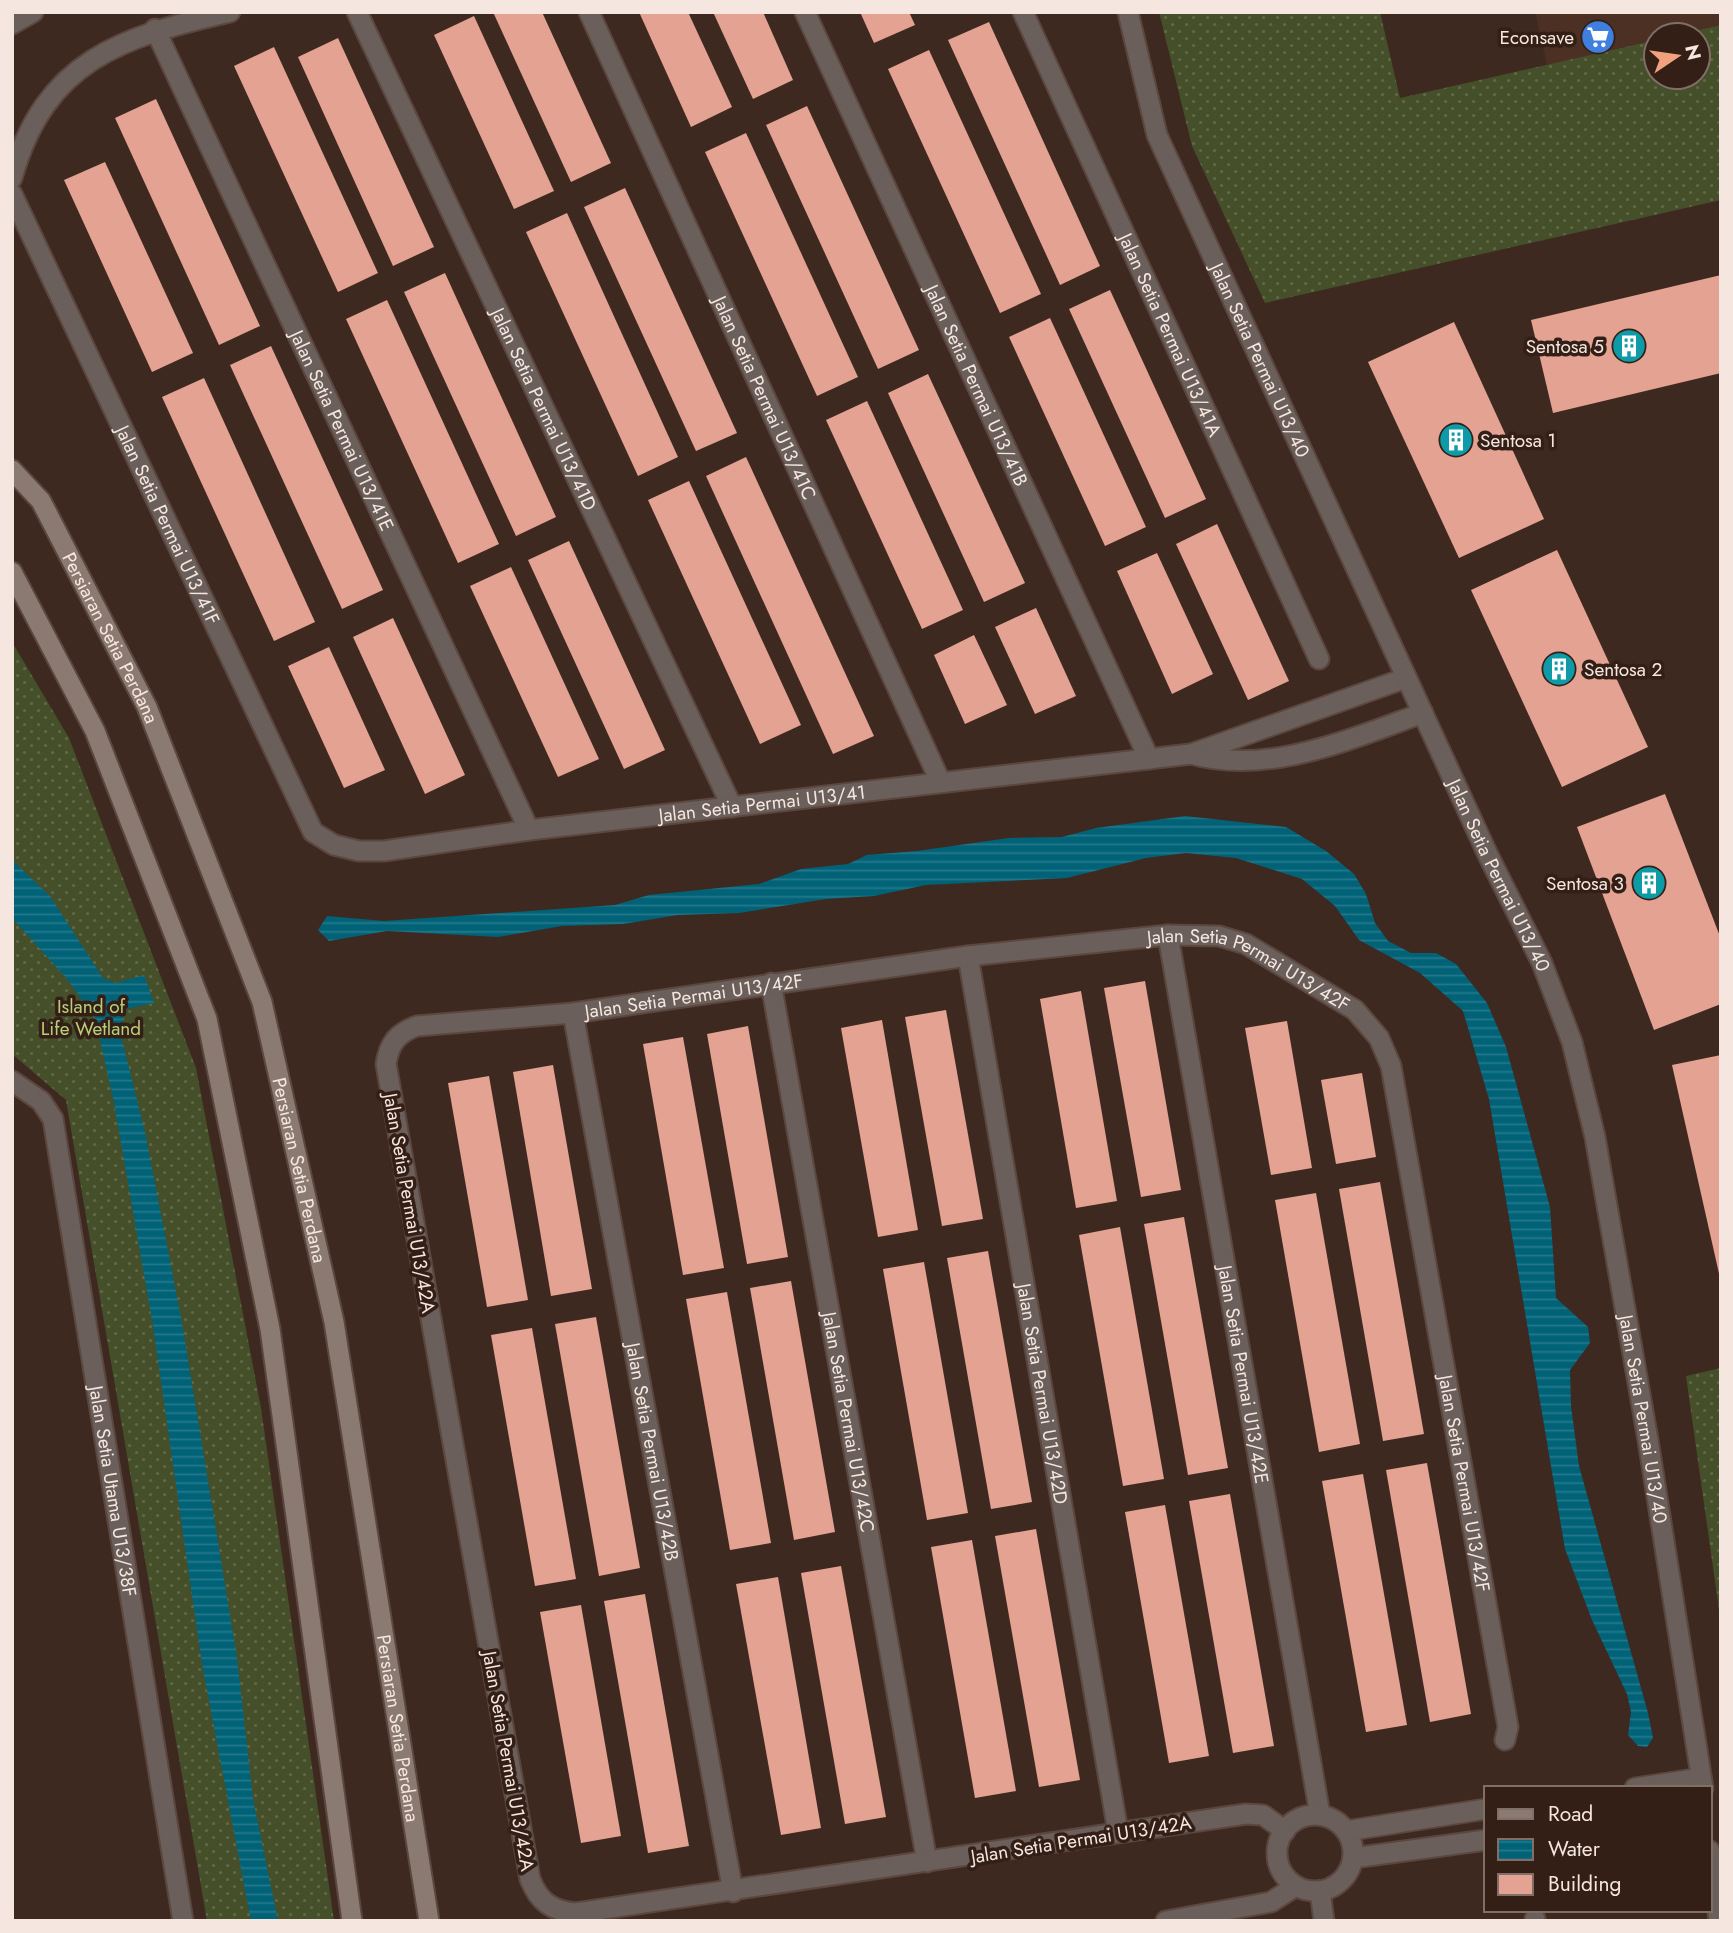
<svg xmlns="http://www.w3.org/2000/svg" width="1733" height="1933" font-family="Jost,sans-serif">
  <defs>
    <pattern id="grass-dots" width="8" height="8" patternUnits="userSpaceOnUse" patternTransform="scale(1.75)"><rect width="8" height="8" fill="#454f29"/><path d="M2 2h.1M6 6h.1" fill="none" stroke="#606848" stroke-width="1.8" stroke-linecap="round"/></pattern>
    <pattern id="water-rules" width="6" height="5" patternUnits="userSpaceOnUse" patternTransform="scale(1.75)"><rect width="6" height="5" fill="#006277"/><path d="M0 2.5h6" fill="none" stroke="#26788a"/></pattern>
  </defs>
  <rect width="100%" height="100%" fill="#3e2920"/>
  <!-- built -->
  <path fill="#4b3023" d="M1535,12h186v13l-45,10h-20v5l-109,25z"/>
  <!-- grass -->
  <g fill="url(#grass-dots)">
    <path d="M1159,12h221l20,86 256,-58v37h42v-42h-22l45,-10v175l-456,103 -73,-157z"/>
    <path d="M12,642l57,96 127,330 65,340 73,513h-127l-141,-821 -54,-46z"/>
    <path d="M1721,1368v256l-35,-248z"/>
  </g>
  <!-- water -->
  <g fill="url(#water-rules)">
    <path d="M1185,816l101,11 40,24 28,23 12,20 9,29 13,18 23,12h25l20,11 31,39 19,44 44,160 6,91 32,29 2,16 -20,27 1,36 8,60 69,247 5,25 -6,9 -9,-1 -10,-11 3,-23 -4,-18 -35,-74 -27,-71 -76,-450 -26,-88 -43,-38 -61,-33 -24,-34 -33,-27 -66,-21 -50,-5 -40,5 -79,20 -141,7 -52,11 -48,3 -87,14 -61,2 -55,9 -61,2 -64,11 -111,-6 -58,10 -11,-11 9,-14 57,5 231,-16 34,-10 110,-11 42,-15 47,-5 19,-9 50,-4 92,-13 53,-1 34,-9z"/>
    <path d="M12,860l38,36 53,82 12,5 29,-8 10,28 -29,6 -5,23 25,100 37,191 55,335 16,141 25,122h-27l-49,-257 -49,-338 -39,-223 -19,-85 -28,-39 -55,-61z"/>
  </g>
  <!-- building -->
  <g fill="#e4a292">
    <path d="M493,12h49l69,151 -40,19z"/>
    <path d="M639,12h49l44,95 -41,20z"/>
    <path d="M713,12h50l30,68 -40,19z"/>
    <path d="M860,12h49l6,13 -41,18z"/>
    <path d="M474,16l80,175 -40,18 -80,-174z"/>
    <path d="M989,22l111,244 -40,19 -112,-245z"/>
    <path d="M338,38l96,209 -41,19 -95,-209z"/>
    <path d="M274,47l104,226 -40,19 -104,-226z"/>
    <path d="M929,50l112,244 -41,19 -112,-244z"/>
    <path d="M156,99l104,227 -41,19 -104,-227z"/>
    <path d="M807,106l112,244 -41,19 -112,-244z"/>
    <path d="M746,133l112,244 -41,19 -112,-244z"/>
    <path d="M105,162l88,191 -41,19 -88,-192z"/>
    <path d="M625,188l112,245 -41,18 -112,-244z"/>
    <path d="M567,213l111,244 -40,19 -112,-244z"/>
    <path d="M445,273l111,244 -40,19 -112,-244z"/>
    <path d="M1721,275v98l-168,40 -22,-93z"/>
    <path d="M1110,290l96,209 -41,19 -96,-209z"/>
    <path d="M387,300l112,244 -41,19 -112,-244z"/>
    <path d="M1050,318l96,209 -41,19 -96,-209z"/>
    <path d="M1454,322l90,197 -85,39 -91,-196z"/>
    <path d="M271,346l112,244 -41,19 -112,-244z"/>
    <path d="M928,374l97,209 -41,19 -96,-209z"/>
    <path d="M204,378l111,244 -41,19 -112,-244z"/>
    <path d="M867,401l96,209 -41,19 -96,-209z"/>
    <path d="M746,457l128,279 -41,18 -127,-278z"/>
    <path d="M689,481l112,244 -41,19 -112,-244z"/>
    <path d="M1217,524l72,157 -41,19 -72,-156z"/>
    <path d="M569,541l96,209 -41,19 -96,-209z"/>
    <path d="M1557,550l91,197 -86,40 -91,-197z"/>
    <path d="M1157,553l56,121 -41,20 -55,-123z"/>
    <path d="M511,567l88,192 -41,18 -88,-191z"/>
    <path d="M1036,608l40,88 -41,18 -40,-87z"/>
    <path d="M393,618l72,157 -40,19 -72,-157z"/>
    <path d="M974,635l33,70 -42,19 -31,-69z"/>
    <path d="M329,647l56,123 -41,18 -56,-122z"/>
    <path d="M1665,794l56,145v65l-67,26 -77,-203z"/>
    <path d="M1145,981l36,209 -40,7 -37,-209z"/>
    <path d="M1081,991l36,210 -41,7 -36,-209z"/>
    <path d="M946,1010l37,209 -41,7 -37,-209z"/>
    <path d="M882,1020l36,210 -40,7 -37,-209z"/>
    <path d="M1287,1021l25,147 -41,7 -26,-147z"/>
    <path d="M748,1026l40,231 -41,7 -40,-230z"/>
    <path d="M683,1037l41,231 -41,7 -40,-231z"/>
    <path d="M1721,1055v223h-1l-48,-213z"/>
    <path d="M553,1065l39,224 -41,7 -38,-224z"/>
    <path d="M1362,1073l14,84 -40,7 -15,-84z"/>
    <path d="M489,1076l39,224 -41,7 -39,-224z"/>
    <path d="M1380,1182l44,252 -41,7 -44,-252z"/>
    <path d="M1316,1193l44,251 -41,8 -44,-252z"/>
    <path d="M1184,1217l44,251 -40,7 -44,-251z"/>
    <path d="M1120,1227l44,252 -41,7 -44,-251z"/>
    <path d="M988,1251l44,251 -41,7 -44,-251z"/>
    <path d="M924,1262l44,251 -41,7 -44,-251z"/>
    <path d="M791,1281l44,251 -41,8 -44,-252z"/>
    <path d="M727,1292l44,251 -41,7 -44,-251z"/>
    <path d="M596,1317l44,251 -41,8 -44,-252z"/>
    <path d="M532,1328l44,251 -41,7 -44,-251z"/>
    <path d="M1427,1463l44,251 -41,8 -44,-252z"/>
    <path d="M1363,1474l44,251 -41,7 -44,-251z"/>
    <path d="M1230,1494l44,252 -41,7 -44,-252z"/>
    <path d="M1165,1505l44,251 -40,7 -44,-251z"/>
    <path d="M1036,1529l44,251 -41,7 -44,-251z"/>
    <path d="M972,1540l44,251 -41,7 -44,-251z"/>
    <path d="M841,1566l45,251 -41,7 -44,-251z"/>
    <path d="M778,1577l43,251 -40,7 -45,-251z"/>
    <path d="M645,1594l44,252 -41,7 -44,-252z"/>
    <path d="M581,1605l40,231 -40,7 -41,-231z"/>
  </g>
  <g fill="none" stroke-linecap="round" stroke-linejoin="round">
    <!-- minor casing -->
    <g stroke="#5b473f" stroke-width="23">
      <g id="minor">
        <path id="s1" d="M357,12l375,795"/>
        <path id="s2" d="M589,12l351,769"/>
        <path id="s3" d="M805,12l344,747"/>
        <path id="s4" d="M1023,12l296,647"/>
        <path id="s5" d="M155,29l374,801"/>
        <path d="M12,178c33,-118 109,-141 218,-166"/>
        <path id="s6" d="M12,194l301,638 21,13 25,6h25l145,-21 662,-76 215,-76"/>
        <path d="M1191,754c77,22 159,-15 232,-41"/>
        <path id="s7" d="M1168,935l152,880"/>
        <path id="s8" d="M968,956l150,876"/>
        <path id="s9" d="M771,983l156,879"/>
        <path id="s10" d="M573,1013l160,879"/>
        <path id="s11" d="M12,1081l29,20 12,18 130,802"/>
        <path d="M1635,1788l66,-10"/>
        <circle cx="1315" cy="1853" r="38"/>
        <path id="s12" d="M1285,1831l-22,-16 -17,-1 -670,99c-24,-2 -37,-11 -46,-34l-144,-815c3,-20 11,-31 31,-38l156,-13 395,-57 200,-21 51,1 27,8 109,66 24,28 12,28 117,661 -3,13"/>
        <path d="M1346,1831l140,-22"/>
        <path d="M1353,1858l133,-18"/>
        <path d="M1320,1891l4,30"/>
        <path d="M1535,1919v2"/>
        <path d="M1166,1921l105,-19 25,-16"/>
      </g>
    </g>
    <!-- tertiary casing -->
    <g stroke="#5b473f" stroke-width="23">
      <g id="tertiary">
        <path id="s13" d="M1128,12l29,123 331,720 54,108 30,79 23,95 53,303 55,348"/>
        <path d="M12,24l21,-12"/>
        <path d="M1710,1851l9,70"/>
      </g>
    </g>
    <!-- secondary casing -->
    <g stroke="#5b473f" stroke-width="23">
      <g id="secondary">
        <path id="s14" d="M12,470l29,31 106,206 115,295 72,320 95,599"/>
        <path d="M12,572l83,159 112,288 63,310 82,592"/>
      </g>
    </g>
    <!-- minor -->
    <use href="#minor" stroke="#6a5f5a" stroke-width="19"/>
    <!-- tertiary -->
    <use href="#tertiary" stroke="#6a5f5a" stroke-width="19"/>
    <!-- secondary -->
    <use href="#secondary" stroke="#8b7a71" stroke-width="19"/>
  </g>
  <!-- icons -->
  <defs>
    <g id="supermarket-disc" transform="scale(1.75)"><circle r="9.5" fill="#3f7fe0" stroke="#341f16"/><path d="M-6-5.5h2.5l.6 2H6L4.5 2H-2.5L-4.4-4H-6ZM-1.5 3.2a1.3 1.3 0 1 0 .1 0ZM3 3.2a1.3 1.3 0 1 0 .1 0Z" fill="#fff"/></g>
    <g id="building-disc" transform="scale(1.75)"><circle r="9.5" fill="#0f9aa8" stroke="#341f16"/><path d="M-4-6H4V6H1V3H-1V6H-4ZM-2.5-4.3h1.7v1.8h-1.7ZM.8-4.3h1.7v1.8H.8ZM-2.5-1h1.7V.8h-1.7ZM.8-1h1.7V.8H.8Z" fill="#fff"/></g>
  </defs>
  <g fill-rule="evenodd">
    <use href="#supermarket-disc" x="1598" y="37"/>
    <use href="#building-disc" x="1629" y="346"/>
    <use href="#building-disc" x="1456" y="440"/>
    <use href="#building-disc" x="1559" y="669"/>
    <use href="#building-disc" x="1649" y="883"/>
  </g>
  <g text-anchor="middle" stroke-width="7" stroke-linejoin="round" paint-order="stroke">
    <!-- poi labels -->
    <g font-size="19" fill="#f5e7e0" stroke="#341f16" text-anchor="end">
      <text x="1574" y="44">Econsave</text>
      <text x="1604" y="353">Sentosa 5</text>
      <text x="1480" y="447" text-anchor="start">Sentosa 1</text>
      <text x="1584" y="676" text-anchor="start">Sentosa 2</text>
      <text x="1624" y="890">Sentosa 3</text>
    </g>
    <!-- street labels -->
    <g font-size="19" fill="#f5e7e0" stroke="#341f16">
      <text dy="7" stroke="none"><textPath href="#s4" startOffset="355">Jalan Setia Permai U13/41A</textPath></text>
      <text dy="7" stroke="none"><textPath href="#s13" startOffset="374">Jalan Setia Permai U13/40</textPath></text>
      <text dy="7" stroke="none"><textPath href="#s3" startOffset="411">Jalan Setia Permai U13/41B</textPath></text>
      <text dy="7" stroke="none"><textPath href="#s2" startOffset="424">Jalan Setia Permai U13/41C</textPath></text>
      <text dy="7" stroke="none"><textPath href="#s1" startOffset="439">Jalan Setia Permai U13/41D</textPath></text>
      <text dy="7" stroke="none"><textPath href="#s5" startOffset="443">Jalan Setia Permai U13/41E</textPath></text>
      <text dy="7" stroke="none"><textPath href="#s6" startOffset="366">Jalan Setia Permai U13/41F</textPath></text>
      <text dy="7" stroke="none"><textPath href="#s14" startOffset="196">Persiaran Setia Perdana</textPath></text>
      <text dy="7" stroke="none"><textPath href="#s6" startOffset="1162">Jalan Setia Permai U13/41</textPath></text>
      <text dy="7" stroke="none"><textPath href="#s13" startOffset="942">Jalan Setia Permai U13/40</textPath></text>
      <text dy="7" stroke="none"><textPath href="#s12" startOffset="2508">Jalan Setia Permai U13/42F</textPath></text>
      <text dy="7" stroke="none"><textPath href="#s12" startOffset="1941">Jalan Setia Permai U13/42F</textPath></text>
      <text dy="7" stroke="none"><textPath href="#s14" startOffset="763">Persiaran Setia Perdana</textPath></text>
      <text transform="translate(410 1203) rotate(80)" y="7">Jalan Setia Permai U13/42A</text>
      <text dy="7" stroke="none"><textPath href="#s7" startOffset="446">Jalan Setia Permai U13/42E</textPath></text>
      <text dy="7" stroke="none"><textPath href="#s8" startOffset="444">Jalan Setia Permai U13/42D</textPath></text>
      <text dy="7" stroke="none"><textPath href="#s13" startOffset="1508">Jalan Setia Permai U13/40</textPath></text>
      <text dy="7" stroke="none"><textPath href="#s9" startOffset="446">Jalan Setia Permai U13/42C</textPath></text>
      <text dy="7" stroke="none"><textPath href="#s10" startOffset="446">Jalan Setia Permai U13/42B</textPath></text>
      <text dy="7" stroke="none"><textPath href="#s12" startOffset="3117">Jalan Setia Permai U13/42F</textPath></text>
      <text dy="7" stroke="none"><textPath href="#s11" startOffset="434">Jalan Setia Utama U13/38F</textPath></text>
      <text dy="7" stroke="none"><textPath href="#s14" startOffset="1330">Persiaran Setia Perdana</textPath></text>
      <text transform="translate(509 1761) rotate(80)" y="7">Jalan Setia Permai U13/42A</text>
      <text transform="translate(1081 1839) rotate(-9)" y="7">Jalan Setia Permai U13/42A</text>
    </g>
    <!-- park labels -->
    <g font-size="19" fill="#b8cf7a" stroke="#341f16">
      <text x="91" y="1013">Island of<tspan x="91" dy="22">Life Wetland</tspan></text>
    </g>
  </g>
  <!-- border -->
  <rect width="1733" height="1933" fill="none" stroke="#f5e7e0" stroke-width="28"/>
  <!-- legend -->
  <rect x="1484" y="1786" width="228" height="126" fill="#341f16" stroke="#816f67" stroke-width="2"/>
  <rect x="1498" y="1809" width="35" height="10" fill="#8b7a71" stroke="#816f67" stroke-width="2"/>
  <text x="1548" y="1821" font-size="21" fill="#f5e7e0">Road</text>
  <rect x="1498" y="1839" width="35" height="21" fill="url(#water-rules)" stroke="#816f67" stroke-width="2"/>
  <text x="1548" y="1856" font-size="21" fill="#f5e7e0">Water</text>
  <rect x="1498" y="1874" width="35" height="21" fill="#e4a292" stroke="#816f67" stroke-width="2"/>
  <text x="1548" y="1891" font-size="21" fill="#f5e7e0">Building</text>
  <!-- north arrow -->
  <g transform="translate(1677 56) rotate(77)"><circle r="33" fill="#341f16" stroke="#816f67" stroke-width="2"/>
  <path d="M0-5L12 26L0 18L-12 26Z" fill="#f2a17e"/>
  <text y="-10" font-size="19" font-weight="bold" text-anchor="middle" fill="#f5e7e0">N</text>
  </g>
</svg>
